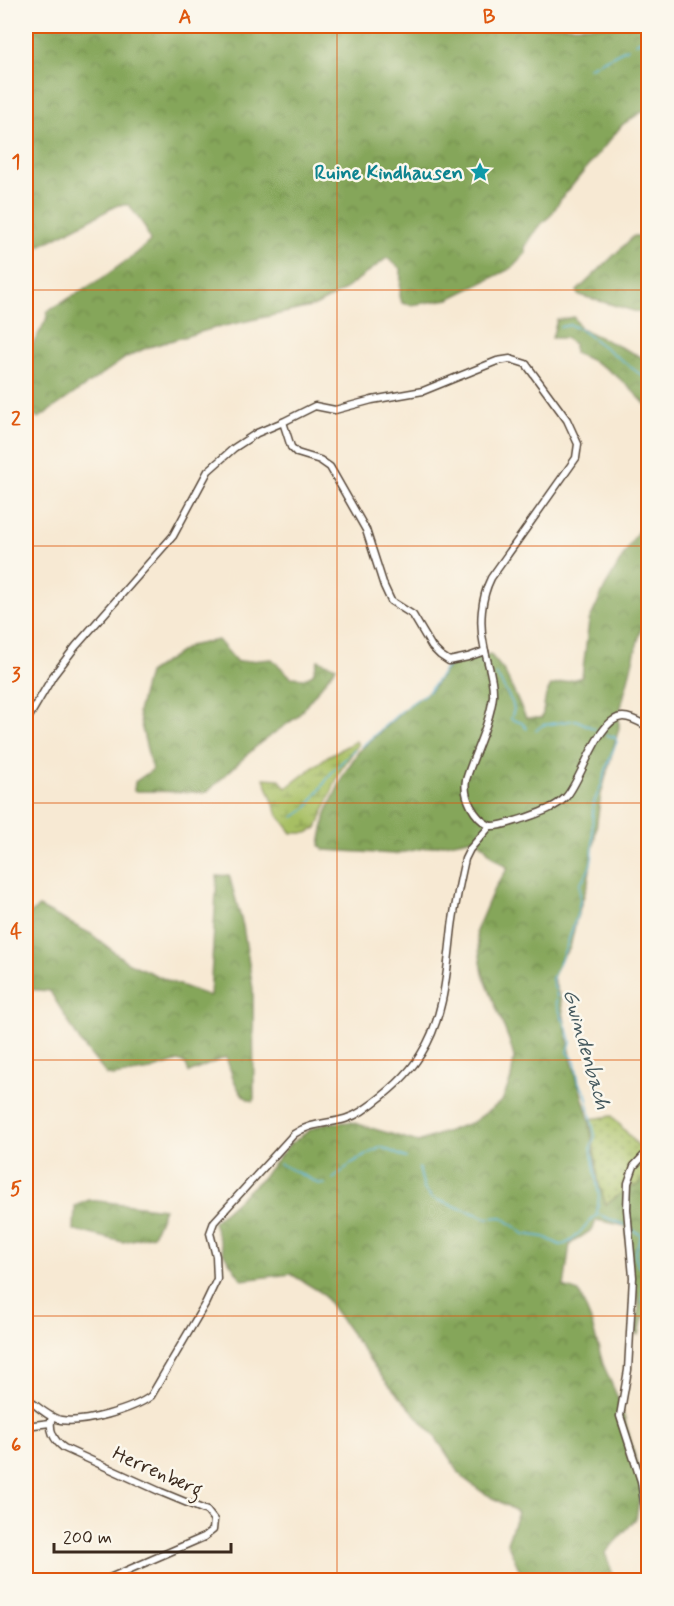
<svg xmlns="http://www.w3.org/2000/svg" width="674" height="1606" font-family="Mynerve,sans-serif">
  <defs>
    <pattern id="grass-dots" width="8" height="8" patternUnits="userSpaceOnUse" patternTransform="scale(1.5)"><rect width="8" height="8" fill="#a7bf64"/><path d="M2 2h.1M6 6h.1" fill="none" stroke="#899b52" stroke-width="1.8" stroke-linecap="round"/></pattern>
    <pattern id="forest-crowns" width="20" height="18" patternUnits="userSpaceOnUse" patternTransform="scale(1.5)"><rect width="20" height="18" fill="#85a65a"/><path d="M2 6a3 3 0 1 1 6 0M12 15a3 3 0 1 1 6 0" fill="none" stroke="#6e874a"/></pattern>
    <pattern id="wetland-marsh" width="20" height="14" patternUnits="userSpaceOnUse" patternTransform="scale(1.5)"><rect width="20" height="14" fill="#a7bf64"/><path d="M1 5h8M5 5V1M11 12h8M15 12V8" fill="none" stroke="#899b52"/></pattern>
  </defs>
  <rect width="100%" height="100%" fill="#fbf7ec"/>
  <filter id="ink" filterUnits="userSpaceOnUse"><feTurbulence type="fractalNoise" baseFrequency=".0167" numOctaves="2"/><feDisplacementMap in="SourceGraphic" scale="12" xChannelSelector="R" yChannelSelector="G"/><feConvolveMatrix kernelMatrix="1 2 1 2 8 2 1 2 1" color-interpolation-filters="sRGB"/></filter>
  <filter id="wash" filterUnits="userSpaceOnUse"><feTurbulence type="fractalNoise" baseFrequency=".008" numOctaves="4" result="noise"/><feDisplacementMap in="SourceGraphic" scale="24" xChannelSelector="R" yChannelSelector="G"/><feGaussianBlur stdDeviation="1.35" result="paint"/><feColorMatrix in="noise" values="0 0 0 0 0 0 0 0 0 0 0 0 0 0 0 0 0 1.4 0 .05"/><feComposite in="paint" operator="in"/></filter>
  <g filter="url(#wash)">
    <rect width="100%" height="100%" fill="#f7e9d3"/>
    <!-- grass -->
    <path fill="url(#grass-dots)" stroke="#717441" stroke-width="1.5" d="M612,1116l31,35 5,-3v20l-8,16 -16,7 -18,14 -7,-20 -9,-66z"/>
    <!-- forest -->
    <g fill="url(#forest-crowns)" stroke="#60683c" stroke-width="1.5">
      <path d="M26,26h622v82l-25,16 -62,75 -10,16 -13,12 -13,20 1,6 -14,15 -63,31 -38,6 -9,-2 -2,-7 1,-27 -14,-11 -46,34 -26,14 -104,23 -65,19 -19,9 -88,61 -13,-5v-56l20,-37 2,-9 53,-32 36,-26 13,-12 -5,-14 -16,-22h-11l-92,48z"/>
      <path d="M634,236h14v79l-70,-20 -1,-4z"/>
      <path d="M574,317l6,11 68,32v47c-25,-27 -39,-41 -74,-54v-9l-9,-6h-13l5,-18z"/>
      <path d="M648,514v111l-7,4 -22,86v13l-18,66 -13,89 -12,37 -6,28 -10,12 -7,18 8,23 11,60 17,58 10,66 7,20 18,-14 16,-7 8,-16v150l-1,-2 -4,2 -4,17 -3,-1 3,-29 -6,-25 -7,-54 -30,-6 -3,9 -23,15 -6,43 15,5 12,29 12,43 17,39 22,79 -6,37 -31,34 10,27h-91l-17,-38 11,-30 -37,-21 -19,-14 -28,-42 -52,-58 -60,-84 -31,-19 -49,6 -18,-26 -11,-32 49,-44 27,-33 21,-15 15,-7 26,-1 67,20 55,-20 29,-21 9,-22 3,-22 -5,-17 -26,-66 -7,-43 17,-40 15,-23 -16,-12 -9,-11 -9,-7 -79,16 -71,-4 -4,-5 6,-32 19,-41 14,-21 49,-45 24,-17 18,-26 40,-9 14,17 22,47h16l4,-23 5,-9 31,-9 7,-56 16,-34z"/>
      <path d="M218,640l19,22 35,-3 19,18 14,1 8,-4 5,-14 18,7 -39,50 -37,26 -53,49 -73,-1 1,-9 17,-12 -14,-58 10,-39 41,-27z"/>
      <path d="M229,875l14,51 10,63 1,110 -1,2c-16,-3 -22,-30 -27,-44l-37,16 -3,-9 -8,-3 -27,9 -38,6 -6,-1 -26,-32 -31,-52 -24,-2v-72l13,-10 52,27 36,28 44,20 39,14 7,-120z"/>
      <path d="M89,1200l75,9 -11,26 -30,7 -49,-12 1,-24z"/>
    </g>
    <!-- wetland -->
    <path fill="url(#wetland-marsh)" stroke="#717441" stroke-width="1.5" d="M356,741l2,4 -18,26 -23,57 -10,5h-15l-14,-18 -14,-37 15,1 7,9 42,-32z"/>
    <g fill="none" stroke-linecap="round" stroke-linejoin="round">
      <!-- stream -->
      <g stroke="#5db6db" stroke-width="1.5">
        <path d="M636,43l12,-7"/>
        <path d="M588,68l40,-20"/>
        <path d="M560,327l10,-2 10,4 68,51"/>
        <path d="M478,657l7,8"/>
        <path d="M496,674l16,28 2,7 -3,10 11,4 5,6"/>
        <path d="M428,692l21,-28"/>
        <path d="M536,730l7,-5 33,-5 19,9"/>
        <path d="M606,735l9,2 2,5c-8,15 -11,29 -16,44 -2,6 -6,12 -7,17 -6,28 8,57 -14,80v18l-3,14 -11,33 -14,31 5,17 -1,7 13,30 2,9 -3,10 7,9 4,22 7,11 9,42 -4,11 8,49 -2,18 28,11"/>
        <path d="M361,747l45,-40 20,-14"/>
        <path d="M294,817l13,-9 25,-36 23,-23"/>
        <path d="M280,1164l40,20h5"/>
        <path d="M419,1168l5,20 8,10 55,20 15,-1 22,17 20,3 16,8c16,-1 24,-22 37,-30"/>
        <path d="M333,1179l19,-16 29,-16 25,11"/>
        <path d="M633,1230l8,5 -6,19 3,12 7,4 -3,31 6,8"/>
      </g>
    </g>
  </g>
  <g filter="url(#ink)">
    <g fill="none" stroke-linecap="round" stroke-linejoin="round">
      <!-- minor casing -->
      <g stroke="#574739" stroke-width="9">
        <g id="minor">
          <path d="M283,422l32,-16 20,4 37,-10 51,-9 74,-30 13,-2 16,5 41,56 11,24 -2,14 -85,120c-10,20 -12,46 -7,68 3,17 10,32 9,50 -3,28 -19,57 -27,84 -3,17 8,38 24,46"/>
          <path d="M26,722l27,-46 23,-30 97,-110 35,-65 26,-23 23,-15 26,-11 8,25 6,6 23,7 10,7 36,63 18,56 7,15 22,14 19,32 8,8 9,6 19,-4 17,-6"/>
          <path d="M490,826c11,1 24,-5 35,-8 14,-5 30,-10 41,-21 16,-17 32,-80 57,-80 9,0 18,6 25,10"/>
          <path d="M648,1151l-14,15 -6,17 -1,26 6,68 -5,93 -8,46 21,65 7,50"/>
          <path d="M26,1398c10,7 23,20 35,22 22,4 73,-11 90,-24l54,-92 12,-25 -1,-23 -6,-23 4,-11 80,-88c22,-15 46,-8 68,-23 22,-15 45,-34 59,-57 24,-37 26,-85 31,-127 3,-23 8,-45 13,-68l5,-10 20,-23"/>
          <path d="M52,1417c-4,12 2,24 12,31l97,44 46,19 7,9 -1,10 -9,7 -99,43"/>
          <path d="M26,1426l24,-3"/>
        </g>
      </g>
      <!-- minor -->
      <use href="#minor" stroke="#fff" stroke-width="6"/>
    </g>
  </g>
  <!-- grid -->
  <path fill="none" stroke="#df570d" stroke-width="1.5" stroke-opacity="0.55" d="M337,26v1554M26,290h622M26,546h622M26,803h622M26,1060h622M26,1316h622"/>
  <!-- icons -->
  <defs>
    <g id="sight-bare" transform="scale(1.62)"><path d="M0-6L1.8-2.2L6-1.7L2.9 1.2L3.7 5.4L0 3.3L-3.7 5.4L-2.9 1.2L-6-1.7L-1.8-2.2Z" fill="#0f9aa8" stroke="#fbf7ec" stroke-width="2.5" paint-order="stroke"/></g>
  </defs>
  <g fill-rule="evenodd">
    <use href="#sight-bare" x="480" y="172"/>
  </g>
  <g text-anchor="middle" stroke-width="5" stroke-linejoin="round" paint-order="stroke">
    <!-- culture labels -->
    <g font-size="20" font-weight="bold" fill="#0d838f" stroke="#fbf7ec" text-anchor="end">
      <text x="463" y="179">Ruine Kindhausen</text>
    </g>
    <!-- street labels -->
    <g font-size="20" fill="#3b2a1e" stroke="#fbf7ec">
      <text transform="translate(158 1471) rotate(24)" y="7">Herrenberg</text>
    </g>
    <!-- water labels -->
    <g font-size="21" font-style="italic" fill="#475b60" stroke="#fbf7ec">
      <text transform="translate(587 1049) rotate(74)" y="7">Gwindenbach</text>
    </g>
  </g>
  <!-- margin -->
  <rect width="674" height="1606" fill="none" stroke="#fbf7ec" stroke-width="66"/>
  <!-- scale -->
  <path d="M54 1543v9h177v-9" fill="none" stroke="#3b2a1e" stroke-width="3"/>
  <text x="63" y="1543" font-size="18" fill="#3b2a1e" stroke="#fbf7ec" stroke-width="4.5" paint-order="stroke">200 m</text>
  <rect x="33" y="33" width="608" height="1540" fill="none" stroke="#df570d" stroke-width="2"/>
  <g font-size="20" text-anchor="middle" font-weight="bold" fill="#df570d">
    <text x="185" y="23">A</text>
    <text x="489" y="23">B</text>
    <text x="16" y="168">1</text>
    <text x="16" y="425">2</text>
    <text x="16" y="681">3</text>
    <text x="16" y="938">4</text>
    <text x="16" y="1195">5</text>
    <text x="16" y="1451">6</text>
  </g>
</svg>
